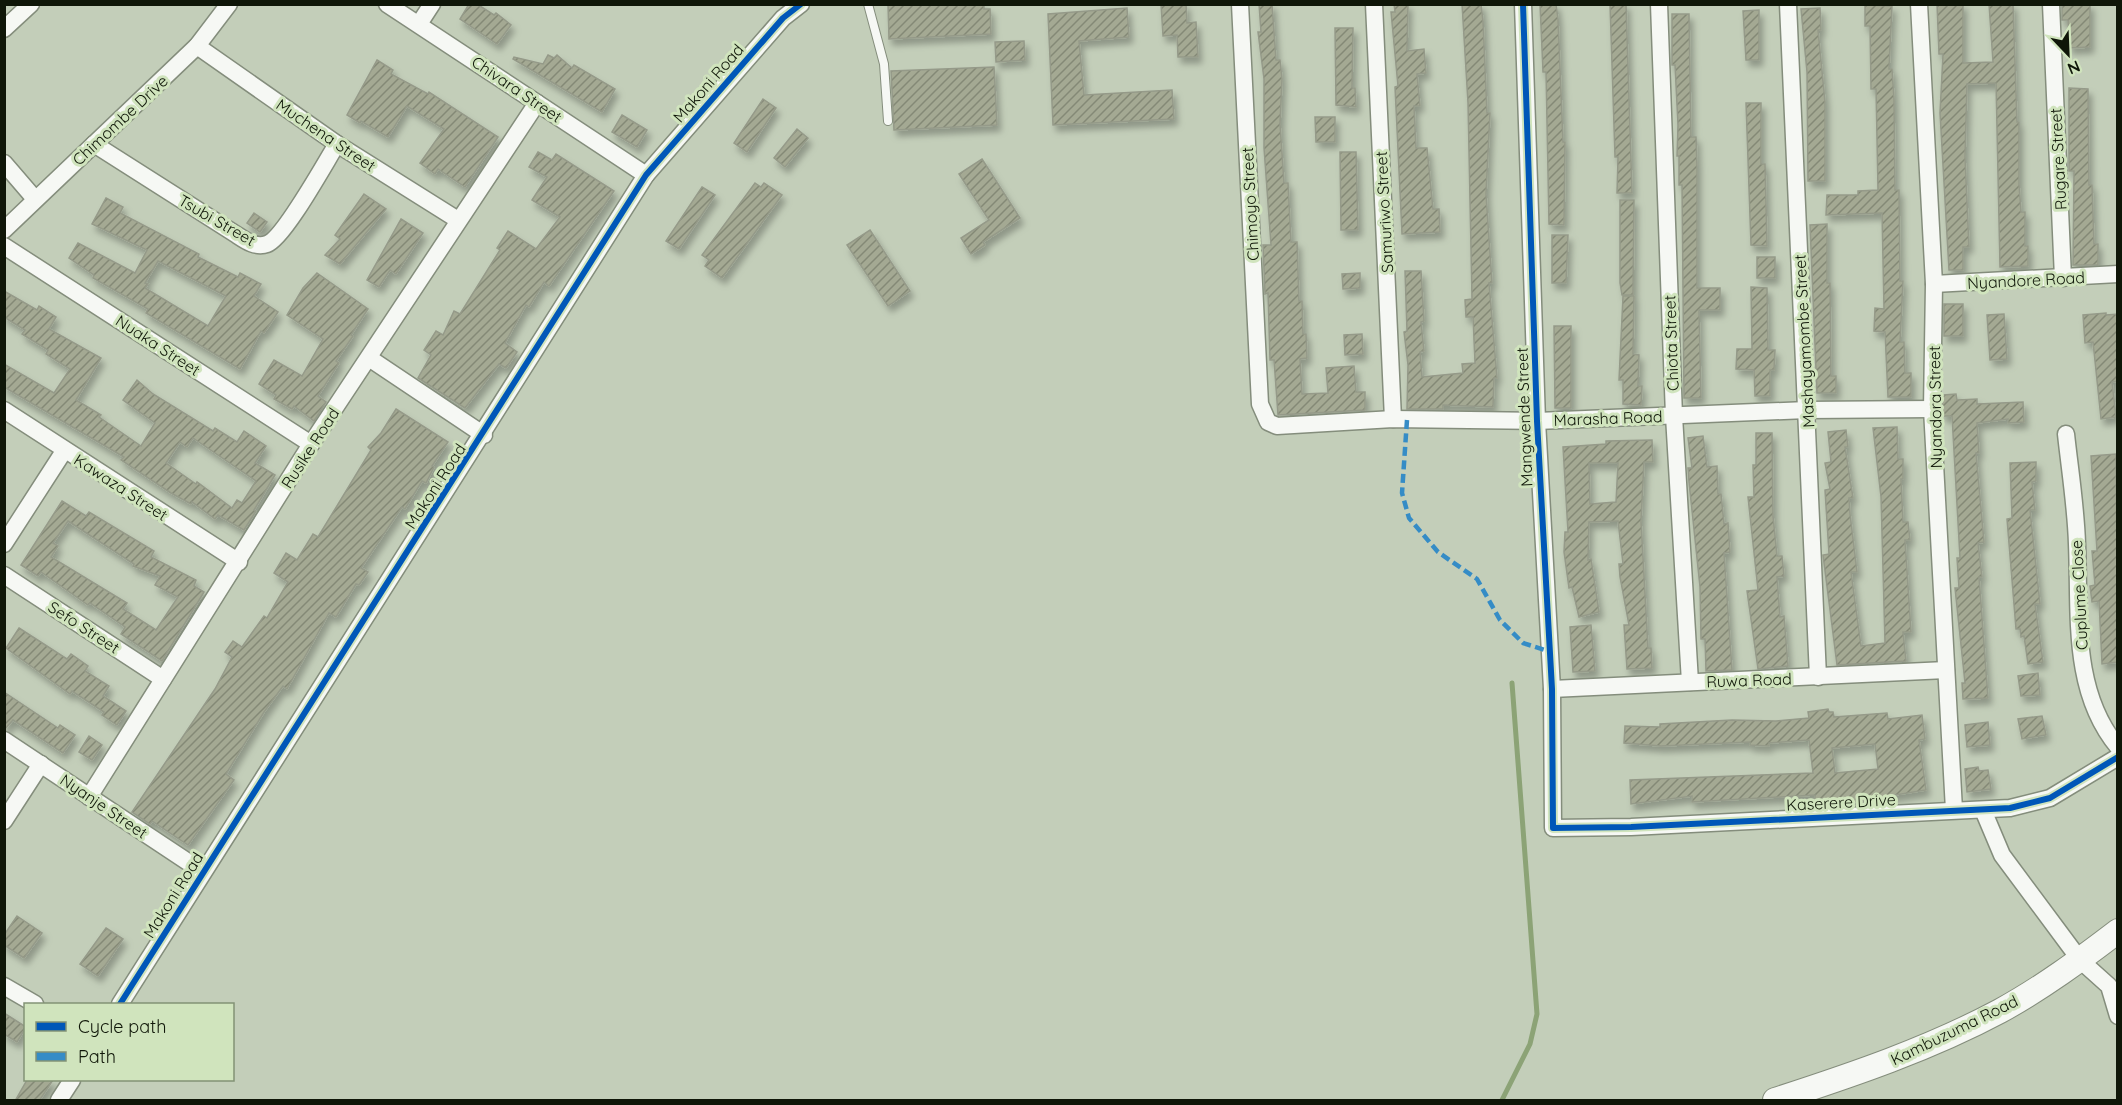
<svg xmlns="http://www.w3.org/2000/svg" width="2122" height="1105" font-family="Quicksand,sans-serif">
  <defs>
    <pattern id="building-hatch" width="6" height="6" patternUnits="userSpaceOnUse" patternTransform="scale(1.5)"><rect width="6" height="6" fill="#a4a993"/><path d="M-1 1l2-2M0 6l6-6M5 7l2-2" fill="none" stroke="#848976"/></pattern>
    <filter id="shadow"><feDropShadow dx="3.5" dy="6" stdDeviation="3" flood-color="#0004"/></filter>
  </defs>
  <rect width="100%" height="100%" fill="#c3ceb9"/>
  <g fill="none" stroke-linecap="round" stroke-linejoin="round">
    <!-- stream -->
    <path stroke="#8ca376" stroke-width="5" d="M1502,1100l28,-56 7,-30 -25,-331"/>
  </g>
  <!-- building -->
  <g fill="url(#building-hatch)" stroke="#959a89" stroke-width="1.5" fill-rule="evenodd" filter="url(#shadow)">
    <path d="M469,4h8l17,11 2,-2 15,12 -14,19 -37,-25z"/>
    <path d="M888,4h96v5h6l1,25 -102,5z"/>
    <path d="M1161,4h25l1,19 9,-1 2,35h-20l-1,-22 -14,1z"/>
    <path d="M1259,4h13l4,56h4l2,19 -2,45 4,59h4l3,59h6l2,59h3l1,33h3l1,24 -7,1 2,35 26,-1 -2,-25 28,-2 2,26h9v18l-87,5 -4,-55h-4l-2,-67 -3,1 -2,-49h8l-7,-97v-69l-6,-47h3z"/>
    <path d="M1394,4h14l-1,47 17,-2 2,24 -9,1 3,32h-6l2,42h11l6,61h6l1,23 -38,2 -7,-147 3,-1 -7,-74h4z"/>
    <path d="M1462,4h19l2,17 4,92h3l-4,81 6,89h-3l8,95h-3l-1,29 -50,-2v4h-36l1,-44 -4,-33 3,-1 -2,-60h16l3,50 -3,1 3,29 -4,1 2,25 41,-4 -1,-9 13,-1 -2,-46h-7l-1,-17 7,-1 -4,-196z"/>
    <path d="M1540,4h16l2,15 5,123h2l-1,83 -15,-1 -3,-152h-3z"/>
    <path d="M1610,4h16l6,189h-15l1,-36h-3z"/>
    <path d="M1937,4h26v59l30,-1 -4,-58h24l4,118h2v62l2,28h4v34h3v20l-28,1 -4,-184 -29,1 -2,73 4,90h-6v23h-14l-9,-157 3,-59h-4z"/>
    <path d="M2062,4h28v43l-21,1 -1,-28h-6z"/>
    <path d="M1865,5l27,1 -3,63h3l2,30 1,91h4l1,91h3l-3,61h4l1,31h6v24h-23l-3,-65 -11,-1 1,-23 9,1 -2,-96 -56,2 1,-20h31v-4l20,-1 -2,-101h-5l-1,-63h-5z"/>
    <path d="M1127,8l2,29 -50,4 5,54 88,-5 2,29 -121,6 -5,-111z"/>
    <path d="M1820,8l1,22h-3l7,72v79h-17l-1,-109 -6,-63z"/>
    <path d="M1759,10v50h-13l-3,-49z"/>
    <path d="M1672,14h17l2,123h5l1,30v121h23v22h-21l2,88h-17l-2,-213h-3v-29h-2l1,-31 -3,-60h-3z"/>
    <path d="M1335,28h18l-1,60h3l1,19 -20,-2z"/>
    <path d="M1024,41l1,19 -29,2 -1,-20z"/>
    <path d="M548,55l6,3 3,-3 15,13 2,-3 41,24 -13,23 -89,-53 1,-2 29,7z"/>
    <path d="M377,60l16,10 -2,4 37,20 1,-2 69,45 -33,50 -27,-18 -3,5 -15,-11 24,-34 -37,-23 -19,31 -27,-16 -1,2 -13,-8z"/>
    <path d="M994,67l3,58 -103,5 -3,-59z"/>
    <path d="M2069,88l19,1 1,96h3l2,59h4v21h-25l1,-94h-5z"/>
    <path d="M763,99l13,9 -29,44 -13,-9z"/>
    <path d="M1746,103h15v61h4l2,82 -16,-1z"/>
    <path d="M622,115l25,15 -10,17 -25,-15z"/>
    <path d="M1315,117h20v25h-19z"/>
    <path d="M797,129l11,9 -23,29 -11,-9z"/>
    <path d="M538,152l14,8 4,-6 58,37 -65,95 -5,-4 -15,25 -3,-2 -21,38 12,9 -11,16 -7,-4 -34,44 -47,-30 13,-23 -7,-5 12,-19 7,4 11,-24 6,3 40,-64 -3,-2 11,-17 28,18 24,-32 -28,-17 15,-23 -18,-10z"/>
    <path d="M1340,152h16l2,78h-17z"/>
    <path d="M982,159l38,59 -37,24 2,3 -14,9 -10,-16 28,-18 -30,-46z"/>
    <path d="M755,183l6,4 3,-4 18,12 -60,83 -17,-12 4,-6 -7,-5z"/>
    <path d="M702,187l13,8 -36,54 -13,-8z"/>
    <path d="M364,194l22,15 -46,55 -15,-9 15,-16 -5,-4z"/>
    <path d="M106,198l17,9 -3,6 79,41 -1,3 40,20 2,-4 21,11 -7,12 24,16 -14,21 -3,-2 -21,38 -94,-56 2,-4 -55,-31 1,-3 -25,-17 9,-15 57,30 12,-23 -55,-26zM158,261l68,35 -18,30 -63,-38 3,-4 -3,-1z"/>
    <path d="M1620,200h14l-1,95h-11l-2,-12z"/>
    <path d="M254,213l13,9 -7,10 -13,-9z"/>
    <path d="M401,219l22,14 -27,41 -6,-4 -11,17 -12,-7z"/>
    <path d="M1827,224v59h3l1,93h5v17h-19l-7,-168z"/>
    <path d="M870,230l40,61 -22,15 -41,-61z"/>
    <path d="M1552,235h16l-2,48h-14z"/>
    <rect x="1757" y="257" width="18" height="21"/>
    <path d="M317,273l51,36 -17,26 2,1 -17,25 3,2 -21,33 8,6 -12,19 -20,-15 -2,3 -18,-10 2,-4 -17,-11 15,-24 28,16 21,-37 -36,-24 16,-27z"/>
    <path d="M1360,273v15l-17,1 -1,-15z"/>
    <path d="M1751,287l16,1 1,62h7l-1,20h-4v26h-15l-1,-26 -18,-1 1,-20h15z"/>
    <path d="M4,291l33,19 2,-4 17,11 -7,12 52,29 -25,42 25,15 -2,2 42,29 14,-23 -32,-23 14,-20 16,14 60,37 2,-3 22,14 7,-11 22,15 -11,17 20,12 -21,35 2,1 -12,19 -26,-15 -3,4 -23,-17 -1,2 -20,-11 -50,-33 3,-3 -120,-70v-23l50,29 16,-24 -24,-15 2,-4 -26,-16 3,-4 -21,-13zM193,438l63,43 -14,22 -5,-3 -5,8 -35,-26 -1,2 -30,-21 14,-21 7,5z"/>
    <path d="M1623,296h11l-1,58 6,1 -1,31h4l-1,19 -18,-1v-24h-4z"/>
    <rect x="1944" y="304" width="19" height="32"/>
    <path d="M2106,313v2l12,-1v67l-6,1 4,35 -15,2 -8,-77 -8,1 -2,-28z"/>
    <path d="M2004,314l3,45 -17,1 -3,-45z"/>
    <path d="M1554,326h17v82h-16z"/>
    <path d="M1362,334l1,20 -18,1 -1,-20z"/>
    <path d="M1956,394l1,6 20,-1v5l46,-2 1,20 -16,1v-4l-31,4 2,30h-3l8,89 -6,1 4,34h-3l9,121 -25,1 -1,-16h3l-10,-95h4l-2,-30h3l-8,-142h-9l-1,-7 1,-14z"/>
    <path d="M396,409l52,33 -16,24 2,1 -8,16 -4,-2 -17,28 -3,-2 -41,61 7,4 -9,13 -3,-1 -20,33 -7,-4 -42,76 -4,-3 -19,26 -38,62 8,6 -46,65 -36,-24 -2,3 -18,-12 83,-123 17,-32 -7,-5 8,-11 9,6 22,-31 3,2 21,-36 -14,-9 12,-20 11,7 16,-26 5,3 53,-87 -3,-3 13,-14z"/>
    <path d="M1897,427l1,32h5v20h-2l2,43h5l2,18h-5l6,92h-8l3,29 -69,4 -14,-110 6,-1 -4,-64 5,-1 -5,-26 6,-1 -3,-30 18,-2 2,17h-3l8,51h-4l1,16 7,58h-6l10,74 24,-3 -4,-146 -8,-69z"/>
    <path d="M1756,433h16l1,83 4,40h5l2,20 -7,1 3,40 4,-1 4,50 -30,3 -11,-78 11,-1 -10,-93h6l-1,-32h3z"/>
    <path d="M1703,436l4,31 10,-1 1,28h3l3,30 4,-1 2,29 -6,1 8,117 -26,1 -1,-32h-4l-1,-52 -11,-105 -1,-14h4l-4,-30z"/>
    <path d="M1652,440l1,22h-9l-3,59 7,127h3l1,20 -25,1 -3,-44h5l-9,-48 -1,-13h4l-5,-43 -29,1 -1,38 3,-1 8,53 -20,5 -7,-30 -3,1 -5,-36 1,-20h3l-5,-85 43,-3v-3zM1589,463h29l-2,39 -26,2z"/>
    <path d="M2116,454l2,208 -16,2 -3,-63 -7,1 -2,-16 5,-1 -3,-34h5l-6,-95z"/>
    <path d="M2036,462v19l-4,1 3,28h-5l10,94h-5l8,58 -15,2 -4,-28 -3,1 -1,-8h-4l-9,-110 5,-1 -2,-55z"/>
    <path d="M62,501l24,15 3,-4 65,39 -3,6 45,23 -2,6 10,6 -42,69 -41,-27 4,-7 -35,-24 -2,2 -47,-33 -3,4 -17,-11zM68,521l66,43 -1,2 27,10 -5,9 23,12 -22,33 -33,-21 4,-6 -76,-46 7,-11 -5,-3z"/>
    <path d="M1591,625l4,46 -22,1 -3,-45z"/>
    <path d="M19,628l48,31 4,-5 17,12 -3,5 24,15 -6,10 23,15 -9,14 -15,-10 2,-3 -32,-21 -2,3 -64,-46z"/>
    <path d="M2038,673l2,22 -19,1 -3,-20z"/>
    <path d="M4,692l54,36 2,-3 15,10 -12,18 -50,-33 -9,10z"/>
    <path d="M1828,709l1,3h4l1,5 53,-4 1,6 34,-4 3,24 -6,1 7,50 -80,13v-4l-31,3v-7l-123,7v-6l-61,8 -1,-24 183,-7 -4,-33 -40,3v3l-19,-1v-3l-89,4 -37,-3 1,-17 35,1v-3l72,-4 44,1 33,-3 -1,-6zM1875,744l3,25 -43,4 -3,-25z"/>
    <path d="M2042,716l4,19 -24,4 -4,-20z"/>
    <path d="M1988,722l2,23 -23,2 -2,-22z"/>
    <path d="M89,736l13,9 -10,15 -13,-8z"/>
    <path d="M1978,767l1,4 9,-1 3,19 -24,3 -2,-23z"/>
    <path d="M17,916l25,17 -18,25 -20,-13v-10z"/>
    <path d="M106,928l17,11 -25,37 -18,-12z"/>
    <path d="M4,1013l22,14 -9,15 -13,-8z"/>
    <path d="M27,1080h26l-14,21h-24z"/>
  </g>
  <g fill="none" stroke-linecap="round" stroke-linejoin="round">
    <!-- lane casing -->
    <g stroke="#848d7c" stroke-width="10">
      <path id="lane" d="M868,4l16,60 4,57"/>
    </g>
    <!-- street casing -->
    <g stroke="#848d7c" stroke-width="19">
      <g id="street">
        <path d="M387,4l259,171"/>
        <path d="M1240,4l20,400 8,18 9,4 116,-7 144,2 270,-11 125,-1"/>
        <path d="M1374,4l19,415"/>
        <path d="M1523,4l14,417 15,268 1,139 78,-1 379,-19 40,-10 68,-41"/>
        <path d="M1659,4l15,412 16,266"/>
        <path d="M1788,4l30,673"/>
        <path d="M1919,4l15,280 -2,125 22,401"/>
        <path d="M2051,4l12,274"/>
        <path d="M419,24l13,-20"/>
        <path d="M4,29l27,-25"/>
        <path d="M197,46l140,98 121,76"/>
        <path d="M94,144l143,91c9,6 19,13 30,9 17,-6 58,-81 70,-100"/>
        <path d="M4,163l31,36"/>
        <path d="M4,230l193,-184 32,-42"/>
        <path d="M4,246l307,198"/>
        <path d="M1934,284l184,-10"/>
        <path d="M369,358l115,77"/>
        <path d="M4,410l235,152"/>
        <path d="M2066,434c4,37 10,74 11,110 3,69 -6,147 41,203"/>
        <path d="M4,544l60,-93"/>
        <path d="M4,575l159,104"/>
        <path d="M1552,689l394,-19"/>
        <path d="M4,740l199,132"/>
        <path d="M89,797l222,-353 226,-341"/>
        <path d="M1983,810l19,45 78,105 29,26 9,30"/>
        <path d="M4,821l37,-57"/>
        <path d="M4,986l31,18"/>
        <path d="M120,1004l526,-829 137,-157 18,-14"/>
        <path d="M59,1100l13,-20"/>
      </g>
    </g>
    <!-- secondary casing -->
    <g stroke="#848d7c" stroke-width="26">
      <path id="secondary" d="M1775,1100c77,-25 154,-51 225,-89 42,-23 80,-51 118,-80"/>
    </g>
    <!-- lane -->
    <use href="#lane" stroke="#f6f8f4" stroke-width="8"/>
    <!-- street -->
    <use href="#street" stroke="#f6f8f4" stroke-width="16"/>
    <!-- secondary -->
    <use href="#secondary" stroke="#f6f8f4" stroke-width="24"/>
    <!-- quiet -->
    <path stroke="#358cc6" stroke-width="4.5" stroke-dasharray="9 4.5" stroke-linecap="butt" d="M1407,420l-5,73 7,25 29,34 39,27 23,41 23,23 25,8"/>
    <!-- cycleway casing -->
    <g stroke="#d0e4bd" stroke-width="10">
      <g id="cycleway">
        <path d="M1523,4l14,417 15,268 1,139 78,-1 379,-19 40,-10 68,-41"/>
        <path d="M120,1004l526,-829 137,-157 18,-14"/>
      </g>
    </g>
    <!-- cycleway -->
    <use href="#cycleway" stroke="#0057b8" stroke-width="6"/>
  </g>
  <g text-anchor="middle" stroke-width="6" stroke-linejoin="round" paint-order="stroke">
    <!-- street labels -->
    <g font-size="16" fill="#0f1608" stroke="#d0e4bd">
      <text transform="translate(708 83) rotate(-49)" y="6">Makoni Road</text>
      <text transform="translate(517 89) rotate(34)" y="6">Chivara Street</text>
      <text transform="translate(120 120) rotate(-43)" y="6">Chimombe Drive</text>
      <text transform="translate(326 135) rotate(34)" y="6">Muchena Street</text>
      <text transform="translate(2058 159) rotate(-93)" y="6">Rugare Street</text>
      <text transform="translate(1250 204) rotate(-93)" y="6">Chimoyo Street</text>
      <text transform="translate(1384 212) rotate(-93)" y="6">Samuriwo Street</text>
      <text transform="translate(217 220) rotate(30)" y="6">Tsubi Street</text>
      <text transform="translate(2026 280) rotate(-3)" y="6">Nyandore Road</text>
      <text transform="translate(1804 341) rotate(-93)" y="6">Mashayamombe Street</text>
      <text transform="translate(1671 343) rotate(-92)" y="6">Chiota Street</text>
      <text transform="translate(158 345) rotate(33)" y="6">Nuaka Street</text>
      <text transform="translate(1935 407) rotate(-91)" y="6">Nyandora Street</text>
      <text transform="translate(1524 417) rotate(-92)" y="6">Mangwende Street</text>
      <text transform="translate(1608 418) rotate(-2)" y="6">Marasha Road</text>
      <text transform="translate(310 448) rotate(-57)" y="6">Rusike Road</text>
      <text transform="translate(435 486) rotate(-57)" y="6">Makoni Road</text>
      <text transform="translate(121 487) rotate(33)" y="6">Kawaza Street</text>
      <text transform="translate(2079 595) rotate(-93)" y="6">Cuplume Close</text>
      <text transform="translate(84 627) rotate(33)" y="6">Sefo Street</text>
      <text transform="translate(1749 680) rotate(-2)" y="6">Ruwa Road</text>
      <text transform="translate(1841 802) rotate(-3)" y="6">Kaserere Drive</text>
      <text transform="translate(104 806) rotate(34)" y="6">Nyanje Street</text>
      <text transform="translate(173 895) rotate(-58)" y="6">Makoni Road</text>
      <text transform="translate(1954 1030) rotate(-26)" y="6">Kambuzuma Road</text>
    </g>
  </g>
  <!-- border -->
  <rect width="2122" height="1105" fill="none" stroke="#0f1608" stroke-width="12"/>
  <!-- legend -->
  <rect x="24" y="1003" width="210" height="78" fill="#d0e4bd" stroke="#839275" stroke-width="1.5"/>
  <rect x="36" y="1022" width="30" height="9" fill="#0057b8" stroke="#839275" stroke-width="1.5"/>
  <text x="78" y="1033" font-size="18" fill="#0f1608">Cycle path</text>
  <rect x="36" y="1052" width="30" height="9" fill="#358cc6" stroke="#839275" stroke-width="1.5"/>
  <text x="78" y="1063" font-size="18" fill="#0f1608">Path</text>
  <!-- north arrow -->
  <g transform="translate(2068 54) rotate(157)" stroke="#d0e4bd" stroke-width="4.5" paint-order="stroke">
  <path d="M0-4.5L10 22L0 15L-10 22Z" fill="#0f1608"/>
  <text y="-9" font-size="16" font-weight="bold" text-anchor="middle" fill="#0f1608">N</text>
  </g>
</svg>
